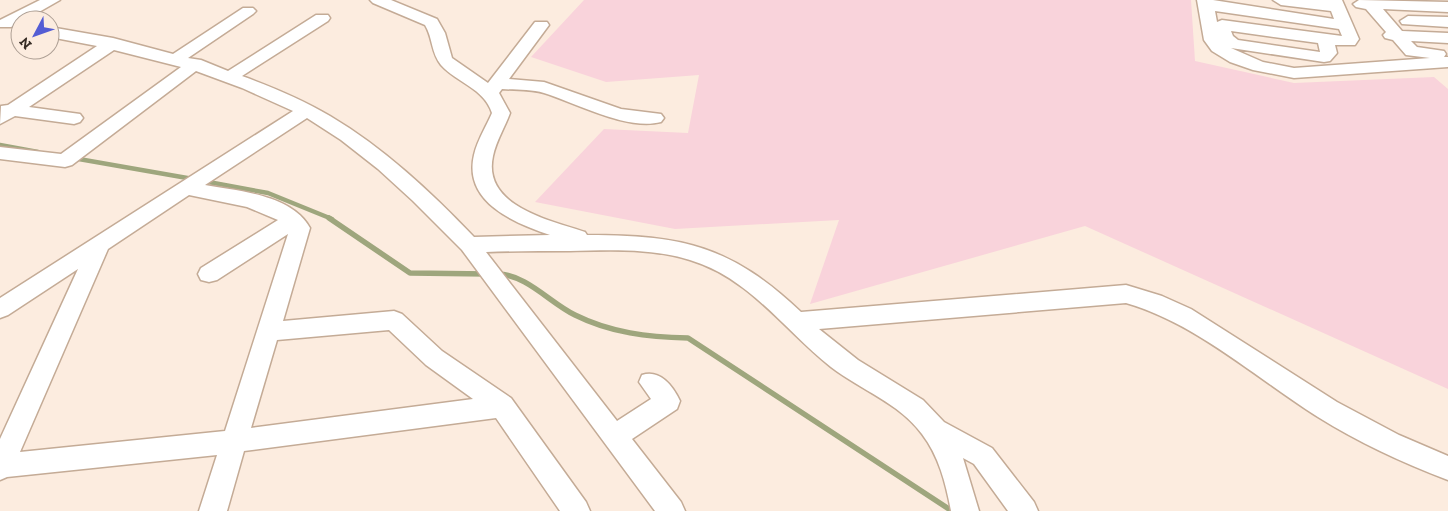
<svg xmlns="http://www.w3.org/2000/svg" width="1448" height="511" font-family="'Zilla Slab',serif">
  <rect width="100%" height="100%" fill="#fcecdf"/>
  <!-- green -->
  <path fill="#f9d3db" d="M584,0h607l4,61 99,22 140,-6 14,12v300l-363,-163 -275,78 29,-84 -164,9 -140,-27 69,-73 84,4 11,-58 -93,7 -75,-25z"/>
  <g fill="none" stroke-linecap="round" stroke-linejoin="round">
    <!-- stream-far1 -->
    <g stroke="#9ea67d" stroke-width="4.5">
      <path d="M0,145l38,7"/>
      <path d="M73,158l120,21"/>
      <path d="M203,181l65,12 64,26"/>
    </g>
    <!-- stream -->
    <g stroke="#9ea67d" stroke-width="5.5">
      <path d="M329,218l81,55 77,1"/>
      <path d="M498,274c29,1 52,29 77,41 36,18 73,22 113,23l264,173"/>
    </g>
    <!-- minor casing -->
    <g stroke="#c4ab96" stroke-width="3">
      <g id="minor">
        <path d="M40,0h20l-35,20h-5v2l-9,5h-11v-7z"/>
        <path d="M370,0h21l46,19 8,14 7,25 36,25 47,-61h12l2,3 -40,54 35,3 77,27 40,5 3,4 -3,4c-34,9 -85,-19 -117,-29 -13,-4 -29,-3 -42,-4l-3,4 11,20c-5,14 -14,28 -17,43 -11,50 56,64 92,76l2,3c96,0 144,11 214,77l325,-27 36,11 29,13 146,93 62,33 49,21v24c-45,-17 -90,-38 -130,-63 -62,-39 -122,-94 -192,-114l-307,26 39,31 65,40 21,22 48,26 42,54 4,9h-30l-34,-47 -11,-6 16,53h-28c-5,-27 -12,-55 -29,-77 -23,-31 -61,-44 -91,-67 -47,-37 -81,-89 -141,-107 -38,-12 -81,-10 -120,-9 -28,0 -56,0 -84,1l131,169 34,-22 -12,-17 3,-7c18,-6 31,11 38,26l-3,8 -45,30 49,63 4,9h-30l-193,-261 -49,-49 -35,-32 -37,-29 -34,-22 -102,67c34,6 87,10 105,43l-27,93 111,-10 8,3 40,37 69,47 75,104 4,9h-30l-64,-93 -252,33 -17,60h-28l18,-56 -210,22 -7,3v-41l78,-170 -70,46 -8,3v-20l293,-187 -51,-23 -46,-17 -124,94 -7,2 -65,-8v-12l61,7 120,-87 -67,-17 -85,57 51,7 3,4 -3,4 -6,2 -59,-8 -15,8 1,-18 7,-1 89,-59 -47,-9v-10l63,11 60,16 70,-46h10l3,3 -3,3 -65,44 13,2 27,11 88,-56h12l2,3 -2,3 -86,55c30,11 61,24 88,40 54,32 101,76 144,121l76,-2c-36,-12 -87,-33 -76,-80 3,-14 12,-28 18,-42 -8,-25 -35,-30 -51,-48 -10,-12 -8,-27 -16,-40l-52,-22zM189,195l58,12 31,13 -77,48 -3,6 3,6 8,2 8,-2 71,-46 -63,197 -205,21 88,-203zM389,330l37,35 47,34 -222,29 26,-88z"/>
        <path d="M1197,0h16l121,19 -3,-8 -50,-6 -8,-5h69l17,39 -4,6h-20l2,8 -7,8 -6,1 -93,-14 32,14 31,6 136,-10 -24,-3 -13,-15 -8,-2 -2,-3 3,-3 -20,-23 -10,-2 -3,-3 6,-4 89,2v10l-65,-3 19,22 46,2v10l-37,-2 6,6 27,4 2,3 -2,3h4v10l-154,11 -41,-8 -23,-8 -18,-11 -8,-11zM1215,11l124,18 3,7 -120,-16 -5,2zM1231,31l87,12 2,9 -82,-12 -5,-4z"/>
        <path d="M1408,16l40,1v10l-46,-3 -2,-3z"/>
      </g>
    </g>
    <!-- minor -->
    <use href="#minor" fill="#fff" fill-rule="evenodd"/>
  </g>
  <!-- north arrow -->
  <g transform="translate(35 35) rotate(229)"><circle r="24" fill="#fcecdf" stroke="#ad9f94"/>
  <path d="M0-4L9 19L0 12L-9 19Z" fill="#545dd4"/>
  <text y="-8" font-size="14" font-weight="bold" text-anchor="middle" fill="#362c24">N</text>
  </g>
</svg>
